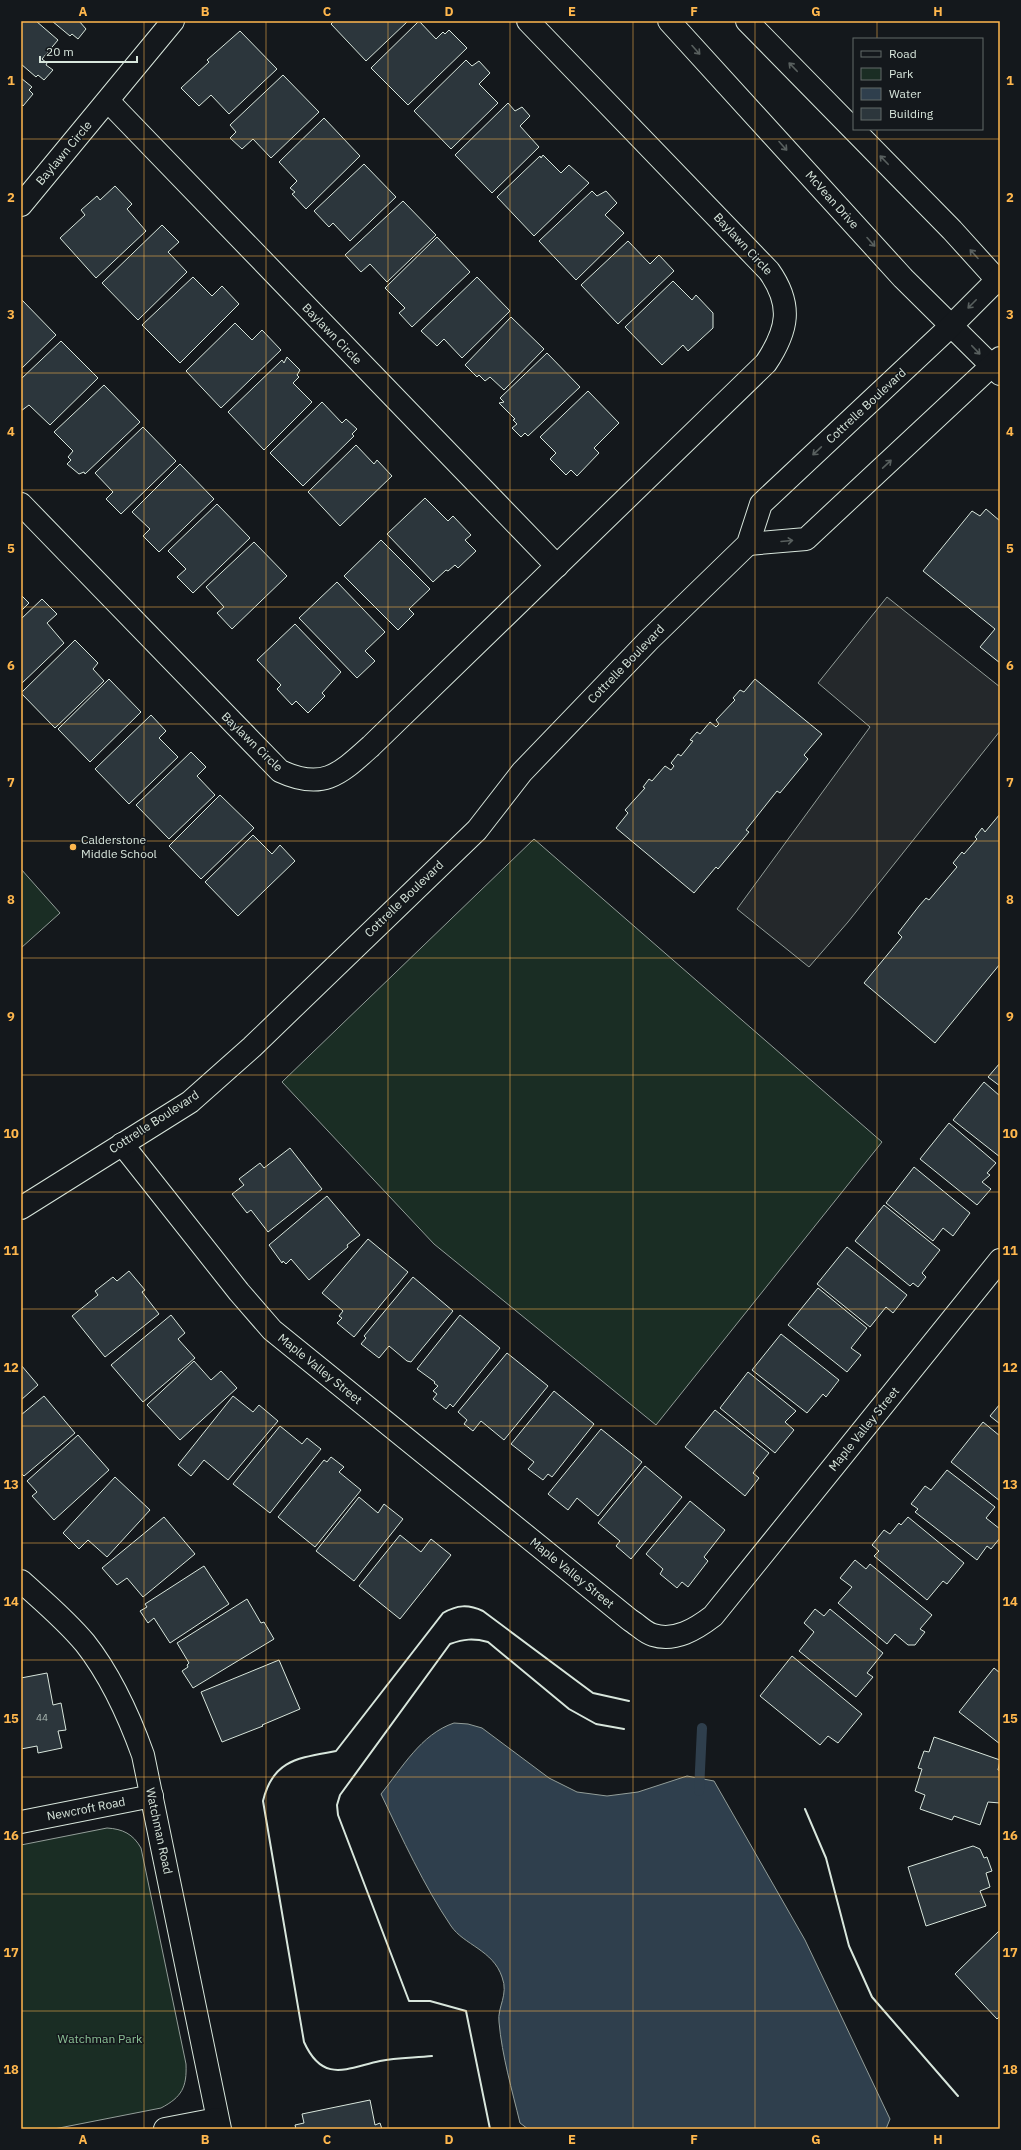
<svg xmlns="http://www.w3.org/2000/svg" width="1021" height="2150" font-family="'IBM Plex Sans',sans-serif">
  <rect width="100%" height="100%" fill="#14181c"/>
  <!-- green -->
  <g fill="#1a2d24" stroke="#939e99">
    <path d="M534,839l348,303 -226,283 -222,-181 -152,-162z"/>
    <path d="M21,869l39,44 -39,35z"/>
    <path d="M107,1828c16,1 26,6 34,20l45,216c1,23 -4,33 -25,44l-107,21h-33v-284z"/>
  </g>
  <!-- parking -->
  <path fill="#24282b" stroke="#939e99" d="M887,597l113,90v44l-152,191 -39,45 -72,-58 133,-182 -52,-44z"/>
  <!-- water -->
  <path fill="#2f3f4d" stroke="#939e99" d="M454,1723l14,1 14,4 67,50 28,14 30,4 31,-4 49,-16 27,5 91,159 85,179 -4,10h-358l-8,-6c-8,-33 -18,-67 -21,-101 -2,-15 10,-27 3,-45 -9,-27 -38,-32 -51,-51 -27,-40 -49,-88 -70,-132 21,-26 40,-60 73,-71z"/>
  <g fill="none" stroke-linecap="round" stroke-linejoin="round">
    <!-- stream -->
    <path stroke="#2f3f4d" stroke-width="10" d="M699,1791l3,-63"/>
  </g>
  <!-- building -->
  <g fill="#2c363c" stroke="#d8e6dc">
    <path d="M21,21h15l22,19 -16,19 5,4 -1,2 7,5 -9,10 -6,-5 -2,2 -15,-13z"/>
    <path d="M52,21h27l7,8 -8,10 -6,-5 -2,2z"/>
    <path d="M334,21h74l-42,40 -35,-37z"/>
    <path d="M419,21l17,18 7,-7 2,2 4,-4 18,18 -59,57 -37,-37z"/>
    <path d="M240,31l37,38 -48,45 -18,-19 -12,11 -18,-18 28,-26 -2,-2z"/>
    <path d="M466,60l6,6 7,-5 11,12 -11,11 19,19 -47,46 -37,-38z"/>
    <path d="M283,75l36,37 -48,46 -18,-19 -11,10 -12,-11 6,-6 -6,-7z"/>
    <path d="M21,78l11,9 -3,3 4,4 -10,12 -2,-2z"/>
    <path d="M508,103l7,8 7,-4 8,9 -10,10 19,21 -47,46 -37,-38z"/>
    <path d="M324,118l36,38 -54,53 -14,-15 3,-2 -5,-4 7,-7 -18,-19z"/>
    <path d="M543,155l18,18 8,-8 20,18 -55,53 -37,-39 43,-41 1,2z"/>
    <path d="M364,164l32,33 -46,44 -17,-18 -4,4 -15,-16z"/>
    <path d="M115,186l17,18 -5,5 19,22 -50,47 -36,-40 25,-23 -4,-5 16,-14 3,4z"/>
    <path d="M592,191l5,5 9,-5 11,12 -12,12 19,18 -48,47 -37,-39z"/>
    <path d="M403,201l33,34 -49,47 -17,-18 -9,8 -16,-17z"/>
    <path d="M162,225l17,17 -11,10 19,20 -49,48 -36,-37z"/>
    <path d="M437,237l33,35 -58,55 -13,-14 6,-5 -20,-20z"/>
    <path d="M628,241l22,23 9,-9 15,16 -56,53 -37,-39z"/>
    <path d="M193,277l19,19 10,-10 17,18 -59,59 -38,-38z"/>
    <path d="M477,277l33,34 -48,47 -18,-19 -7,7 -16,-15z"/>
    <path d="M673,281l19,19 4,-5 17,18v15l-25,23 -5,-6 -21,20 -37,-38z"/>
    <path d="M21,299l35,36 -35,34z"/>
    <path d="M511,317l33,32 -40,41 -14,-13 -5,4 -6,-6 -2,2 -12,-12z"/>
    <path d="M235,323l17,17 10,-10 19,20 -60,58 -35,-37z"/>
    <path d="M61,341l37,37 -48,47 -21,-20 -8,6v-32z"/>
    <path d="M547,353l33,34 -52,49 -3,-3 -4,4 -9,-9 5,-4 -4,-4 2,-1 -16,-16 5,-1 -4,-4z"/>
    <path d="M287,357l13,13 -3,5 2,2 -6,6 19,19 -48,48 -36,-38 54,-52 2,3z"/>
    <path d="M104,385l36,37 -55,52 -1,-2 -5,2 -12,-10 4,-4 -3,-3 5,-6 -19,-19z"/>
    <path d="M588,391l31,32 -25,25 5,5 -22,23 -6,-6 -5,5 -16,-16 6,-6 -16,-16z"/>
    <path d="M322,402l20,21 4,-4 11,10 -5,5 2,2 -51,50 -33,-33z"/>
    <path d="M143,427l33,34 -55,53 -15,-15 7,-7 -18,-19z"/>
    <path d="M356,445l18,19 3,-4 15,16 -52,50 -32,-34z"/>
    <path d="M180,464l34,35 -55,53 -16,-16 7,-7 -18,-17z"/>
    <path d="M425,498l23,23 5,-5 18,19 -6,5 11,11 -18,17 -3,-3 -7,6 -2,-1 -13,12 -46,-48z"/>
    <path d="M217,504l33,34 -57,55 -16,-16 9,-8 -18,-18z"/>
    <path d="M986,509l14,12v142l-20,-16 15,-18 -72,-58 49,-60 8,5z"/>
    <path d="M381,540l49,49 -21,20 5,5 -16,16 -54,-54z"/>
    <path d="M254,542l33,34 -55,53 -15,-16 7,-6 -18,-20z"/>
    <path d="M337,582l48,50 -20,19 10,10 -18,17 -58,-60z"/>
    <path d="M21,595l8,8 -8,8z"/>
    <path d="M42,599l15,15 -10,9 17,20 -43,41v-65z"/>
    <path d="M295,624l46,48 -19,21 3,3 -17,17 -12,-12 -4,4 -15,-16 4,-4 -24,-25z"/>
    <path d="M75,640l23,23 -5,6 11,12 -49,47 -34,-35z"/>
    <path d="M109,679l32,33 -51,50 -32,-33z"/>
    <path d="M755,679l67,55 -18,21 4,4 -28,34 -3,-2 -31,39 3,2 -31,37 -2,-2 -22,26 -78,-65 12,-15 -3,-3 20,-22 -2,-1 6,-8 3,2 13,-15 6,4 3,-4 -3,-3 7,-9 3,2 12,-15 -3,-1 7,-8 3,2 10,-12 6,5 3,-3 -3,-4 19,-20 -2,-2 7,-8 4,2z"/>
    <path d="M151,715l15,16 -7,7 19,19 -49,47 -34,-35z"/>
    <path d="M191,752l15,15 -9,9 18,19 -46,44 -33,-34z"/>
    <path d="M220,795l34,33 -53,51 -32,-33z"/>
    <path d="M1000,814v150l-65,79 -71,-60 38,-46 -4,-4 21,-27 7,-8 3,2 28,-33 -4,-4 9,-11 2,2 13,-15 -2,-2 7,-9 3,4z"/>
    <path d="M253,835l19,19 8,-9 15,16 -57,55 -33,-34z"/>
    <path d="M1000,1063v23l-12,-9z"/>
    <path d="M984,1082l16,14v61l-47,-37z"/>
    <path d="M949,1123l47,40 -9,10 3,2 -8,7 9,7 -14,16 -57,-46z"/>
    <path d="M290,1148l32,41 -54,43 -17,-22 -4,3 -15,-19 12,-9 -5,-6 21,-16 4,5z"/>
    <path d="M914,1167l56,46 -17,23 -10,-8 -10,13 -47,-38z"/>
    <path d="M327,1196l33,39 -13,10 1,2 -39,33 -18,-21 -5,5 -3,-3 -1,2 -13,-18z"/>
    <path d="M884,1205l56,45 -18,23 4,4 -8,10 -5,-4 -3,3 -55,-45z"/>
    <path d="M368,1239l40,33 -54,65 -17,-14 5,-5 -3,-2 4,-5 -21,-18z"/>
    <path d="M847,1247l60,48 -14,18 -7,-6 -16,20 -53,-43z"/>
    <path d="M129,1271l16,19 -3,2 17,22 -54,43 -33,-41 26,-21 -3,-4 18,-14 4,4z"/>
    <path d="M413,1277l40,34 -42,51 -4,-1 -18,-15 -10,12 -18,-14 5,-6 -2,-2z"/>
    <path d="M818,1288l49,40 -16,20 10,7 -14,17 -59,-47z"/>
    <path d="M171,1315l14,18 -7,6 17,19 -52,44 -32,-37z"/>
    <path d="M460,1315l40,33 -47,59 -3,-3 -4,5 -13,-10 4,-5 -4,-3 5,-5 -4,-3 1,-1 -18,-13z"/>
    <path d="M781,1334l58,46 -13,17 -3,-3 -16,19 -55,-43z"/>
    <path d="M507,1353l41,33 -44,54 -23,-19 -8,10 -9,-7 3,-4 -9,-8z"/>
    <path d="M194,1361l17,19 10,-9 16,17 -57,52 -33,-35z"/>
    <path d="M21,1365l17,20 -17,15z"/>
    <path d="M748,1372l48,39 -11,11 9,8 -19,23 -55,-45z"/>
    <path d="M554,1391l40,33 -42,53 -4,-3 -5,6 -15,-11 6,-7 -23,-18z"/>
    <path d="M44,1396l31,37 -51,43 -3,-3v-58z"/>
    <path d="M233,1396l20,16 6,-7 19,16 -50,59 -24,-20 -13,16 -13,-11z"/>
    <path d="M1000,1404v20l-10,-8z"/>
    <path d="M715,1410l54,43 -16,20 6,5 -14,18 -60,-49z"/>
    <path d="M983,1422l17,14v65l-49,-39z"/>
    <path d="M280,1426l22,18 5,-6 14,11 -51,64 -37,-29z"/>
    <path d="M601,1429l41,33 -44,54 -21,-18 -9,12 -20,-16z"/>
    <path d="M78,1435l31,35 -55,50 -22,-24 5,-4 -10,-11z"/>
    <path d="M331,1457l13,10 -5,5 22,18 -46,57 -37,-30 46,-57 3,2z"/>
    <path d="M645,1466l37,31 -51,62 -15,-13 4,-5 -22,-18z"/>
    <path d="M947,1470l48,37 -9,11 14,11v9l-9,11 -4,-3 -10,14 -62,-48 3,-3 -7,-5 14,-18 6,4z"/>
    <path d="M115,1477l35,33 -43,47 -19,-17 -9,9 -16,-16z"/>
    <path d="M359,1497l19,16 6,-9 19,15 -49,62 -38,-30z"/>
    <path d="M690,1501l35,29 -21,27 4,4 -20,26 -6,-5 -5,6 -17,-14 3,-5 -17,-15z"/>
    <path d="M164,1517l31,37 -52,43 -16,-19 -10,7 -15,-17z"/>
    <path d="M908,1517l56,46 -17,21 -4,-3 -16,19 -53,-44 5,-5 -7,-6 12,-15 6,4 9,-11 2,2z"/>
    <path d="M400,1535l21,17 10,-13 20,16 -51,64 -41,-33z"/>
    <path d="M855,1560l11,9 4,-5 62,51 -12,14 5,3 -10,13h-7l-13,-11 -8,10 -49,-41 14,-16 -12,-9z"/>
    <path d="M204,1566l25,38 -59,39 -16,-25 -6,5 -8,-12 7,-4 -2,-3z"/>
    <path d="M247,1599l14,24 3,-1 10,17 -81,49 -11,-17 6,-4 -1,-2 2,-2 -12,-20z"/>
    <path d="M815,1609l9,7 6,-7 53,44 -16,20 6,4 -17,20 -57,-46 15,-19 -10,-9z"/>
    <path d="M792,1656l70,58 -24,29 -10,-7 -8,9 -60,-49z"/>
    <path d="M279,1660l21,49 -38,16 1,1 -41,16 -21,-50z"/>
    <path d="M994,1668l6,5v71l-41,-32z"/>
    <path d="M47,1673l6,32 8,-2 5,27 -8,1 4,17 -24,5 -1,-7 -16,3v-71z"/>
    <path d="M934,1737l66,23 -2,10 2,1v32l-12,-1 -8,23 -26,-9 -2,4 -32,-11 5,-14 -10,-4 7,-22 -4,-1 6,-17 5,1z"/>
    <path d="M973,1846l7,3 4,9 3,-1 5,14 -6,2 4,14 -10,4 6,15 -60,20 -18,-59z"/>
    <path d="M1000,1930v86l-3,3 -42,-45z"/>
    <path d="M370,2100l5,25 5,-2 2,6h-86l-1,-4 9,-2 -2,-9z"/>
  </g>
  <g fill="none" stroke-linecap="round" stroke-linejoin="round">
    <!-- street casing -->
    <g stroke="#d8e6dc" stroke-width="24">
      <g id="street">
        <path d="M108,101l449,465"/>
        <path d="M21,205l152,-184"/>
        <path d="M21,504l259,267c43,20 60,3 91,-25l395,-383c22,-33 27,-58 3,-92l-241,-250"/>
        <path d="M122,1144l117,148 33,38 358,290c7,4 15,13 23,15 22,7 43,-6 60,-19l287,-356"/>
        <path d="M21,1581c22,20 45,39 64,62 26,33 44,73 58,112l77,374"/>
        <path d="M21,1822l131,-26"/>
        <path d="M165,2129l52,-10"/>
      </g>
    </g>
    <!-- secondary casing -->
    <g stroke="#d8e6dc" stroke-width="24">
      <g id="secondary">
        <path d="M669,21l234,257 97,96"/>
        <path d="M747,21l205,209 48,53"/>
        <path d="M748,544l58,-5 194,-181"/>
        <path d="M21,1208l169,-106 62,-55 225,-217 45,-58 127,-132 99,-96 13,-40 191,-179 48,-48"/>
      </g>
    </g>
    <!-- street -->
    <use href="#street" stroke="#14181c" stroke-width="22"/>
    <!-- secondary -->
    <use href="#secondary" stroke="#14181c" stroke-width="22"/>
    <!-- wall -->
    <g stroke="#d8e6dc" stroke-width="2">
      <path d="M805,1809l21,49 23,88 23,51 86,99"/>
      <path d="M432,2056c-17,2 -35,1 -52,5 -33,7 -57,23 -76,-19l-41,-241c10,-42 36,-43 73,-50l107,-138c14,-8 25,-9 40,-2l110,82 36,8"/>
      <path d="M490,2129l-24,-118 -36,-10h-21l-71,-186 -1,-10 3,-10 110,-151c14,-5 23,-6 38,-2l81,67 27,15 28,5"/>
    </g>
  </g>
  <!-- one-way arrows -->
  <defs><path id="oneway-shaft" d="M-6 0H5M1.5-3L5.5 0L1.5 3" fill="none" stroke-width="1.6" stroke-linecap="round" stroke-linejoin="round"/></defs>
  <g stroke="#59605f">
    <use href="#oneway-shaft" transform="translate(696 50) rotate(48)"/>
    <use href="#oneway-shaft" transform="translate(793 67) rotate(-134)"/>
    <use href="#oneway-shaft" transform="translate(783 146) rotate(48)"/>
    <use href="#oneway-shaft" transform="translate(884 160) rotate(-134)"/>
    <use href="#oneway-shaft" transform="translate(871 242) rotate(48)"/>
    <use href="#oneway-shaft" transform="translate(974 254) rotate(-132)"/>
    <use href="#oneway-shaft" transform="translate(972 304) rotate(135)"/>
    <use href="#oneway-shaft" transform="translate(976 350) rotate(46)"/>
    <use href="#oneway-shaft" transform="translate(817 451) rotate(137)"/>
    <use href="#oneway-shaft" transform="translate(887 464) rotate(-43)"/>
    <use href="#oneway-shaft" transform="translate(787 541) rotate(-5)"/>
  </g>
  <!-- grid -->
  <path fill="none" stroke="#ffb74d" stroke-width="1" stroke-opacity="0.55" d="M144,21v2108M266,21v2108M388,21v2108M510,21v2108M633,21v2108M755,21v2108M877,21v18M877,129v2000M21,139h979M21,256h979M21,373h979M21,490h979M21,607h979M21,724h979M21,841h979M21,958h979M21,1075h979M21,1192h979M21,1309h979M21,1426h979M21,1543h979M21,1660h979M21,1777h979M21,1894h979M21,2011h979"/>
  <!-- markers -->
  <circle fill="#ffb74d" stroke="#14181c" stroke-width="1.5" cx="73" cy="847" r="4"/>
  <g text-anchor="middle" stroke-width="3" stroke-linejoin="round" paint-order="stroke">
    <!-- number labels -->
    <g font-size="10" fill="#adbab4">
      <text x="42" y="1721">44</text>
    </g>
    <!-- street labels -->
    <g font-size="12" fill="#d8e6dc" stroke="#14181c">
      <text transform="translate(64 153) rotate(-50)" y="4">Baylawn Circle</text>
      <text transform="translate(832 200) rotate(48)" y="4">McVean Drive</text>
      <text transform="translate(743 244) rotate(47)" y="4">Baylawn Circle</text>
      <text transform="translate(332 334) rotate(46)" y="4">Baylawn Circle</text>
      <text transform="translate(866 406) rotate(-43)" y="4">Cottrelle Boulevard</text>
      <text transform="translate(626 664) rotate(-46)" y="4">Cottrelle Boulevard</text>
      <text transform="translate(252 742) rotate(44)" y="4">Baylawn Circle</text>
      <text transform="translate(404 899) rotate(-44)" y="4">Cottrelle Boulevard</text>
      <text transform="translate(154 1122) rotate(-33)" y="4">Cottrelle Boulevard</text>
      <text transform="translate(320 1369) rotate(39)" y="4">Maple Valley Street</text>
      <text transform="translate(864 1429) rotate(-51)" y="4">Maple Valley Street</text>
      <text transform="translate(572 1573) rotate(39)" y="4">Maple Valley Street</text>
      <text transform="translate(86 1809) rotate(-11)" y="4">Newcroft Road</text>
      <text transform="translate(159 1831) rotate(78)" y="4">Watchman Road</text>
    </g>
    <!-- poi labels -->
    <g font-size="12" fill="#d8e6dc" stroke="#14181c" text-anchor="start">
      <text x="81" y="844">Calderstone<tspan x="81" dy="14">Middle School</tspan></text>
    </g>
    <!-- park labels -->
    <g font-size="12" fill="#8ac095" stroke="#14181c">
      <text x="100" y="2043">Watchman Park</text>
    </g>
  </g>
  <!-- border -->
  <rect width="1021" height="2150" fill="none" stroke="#14181c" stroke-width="44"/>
  <!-- legend -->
  <rect x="853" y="38" width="130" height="92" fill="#14181c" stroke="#626a69"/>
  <rect x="861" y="51" width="20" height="6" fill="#14181c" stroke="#626a69"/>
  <text x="889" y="58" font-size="12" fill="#d8e6dc">Road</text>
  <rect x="861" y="68" width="20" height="12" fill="#1a2d24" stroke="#626a69"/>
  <text x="889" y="78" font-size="12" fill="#d8e6dc">Park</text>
  <rect x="861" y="88" width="20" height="12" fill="#2f3f4d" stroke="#626a69"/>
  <text x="889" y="98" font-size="12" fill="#d8e6dc">Water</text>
  <rect x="861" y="108" width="20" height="12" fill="#2c363c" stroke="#626a69"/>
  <text x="889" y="118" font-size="12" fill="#d8e6dc">Building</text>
  <!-- scale -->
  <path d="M40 56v6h97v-6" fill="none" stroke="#d8e6dc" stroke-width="2"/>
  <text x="46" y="56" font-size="12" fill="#d8e6dc" stroke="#14181c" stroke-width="3" paint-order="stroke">20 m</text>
  <rect x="22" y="22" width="977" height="2106" fill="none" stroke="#ffb74d" stroke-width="1.5"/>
  <g font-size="13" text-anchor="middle" font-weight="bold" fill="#ffb74d">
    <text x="83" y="16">A</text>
    <text x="205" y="16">B</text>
    <text x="327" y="16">C</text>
    <text x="449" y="16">D</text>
    <text x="572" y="16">E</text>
    <text x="694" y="16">F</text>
    <text x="816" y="16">G</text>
    <text x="938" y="16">H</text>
    <text x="11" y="85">1</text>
    <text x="1010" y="85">1</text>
    <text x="11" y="202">2</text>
    <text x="1010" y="202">2</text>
    <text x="11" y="319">3</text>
    <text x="1010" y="319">3</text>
    <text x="11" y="436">4</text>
    <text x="1010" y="436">4</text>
    <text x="11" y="553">5</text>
    <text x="1010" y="553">5</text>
    <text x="11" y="670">6</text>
    <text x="1010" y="670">6</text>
    <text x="11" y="787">7</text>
    <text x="1010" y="787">7</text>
    <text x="11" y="904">8</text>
    <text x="1010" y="904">8</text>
    <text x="11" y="1021">9</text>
    <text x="1010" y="1021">9</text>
    <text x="11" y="1138">10</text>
    <text x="1010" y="1138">10</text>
    <text x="11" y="1255">11</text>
    <text x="1010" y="1255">11</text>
    <text x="11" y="1372">12</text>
    <text x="1010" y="1372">12</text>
    <text x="11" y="1489">13</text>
    <text x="1010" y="1489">13</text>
    <text x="11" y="1606">14</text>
    <text x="1010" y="1606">14</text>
    <text x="11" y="1723">15</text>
    <text x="1010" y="1723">15</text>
    <text x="11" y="1840">16</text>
    <text x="1010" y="1840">16</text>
    <text x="11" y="1957">17</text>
    <text x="1010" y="1957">17</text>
    <text x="11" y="2074">18</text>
    <text x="1010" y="2074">18</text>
    <text x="83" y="2144">A</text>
    <text x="205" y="2144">B</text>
    <text x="327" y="2144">C</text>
    <text x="449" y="2144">D</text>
    <text x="572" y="2144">E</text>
    <text x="694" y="2144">F</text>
    <text x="816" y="2144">G</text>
    <text x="938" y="2144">H</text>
  </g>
</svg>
